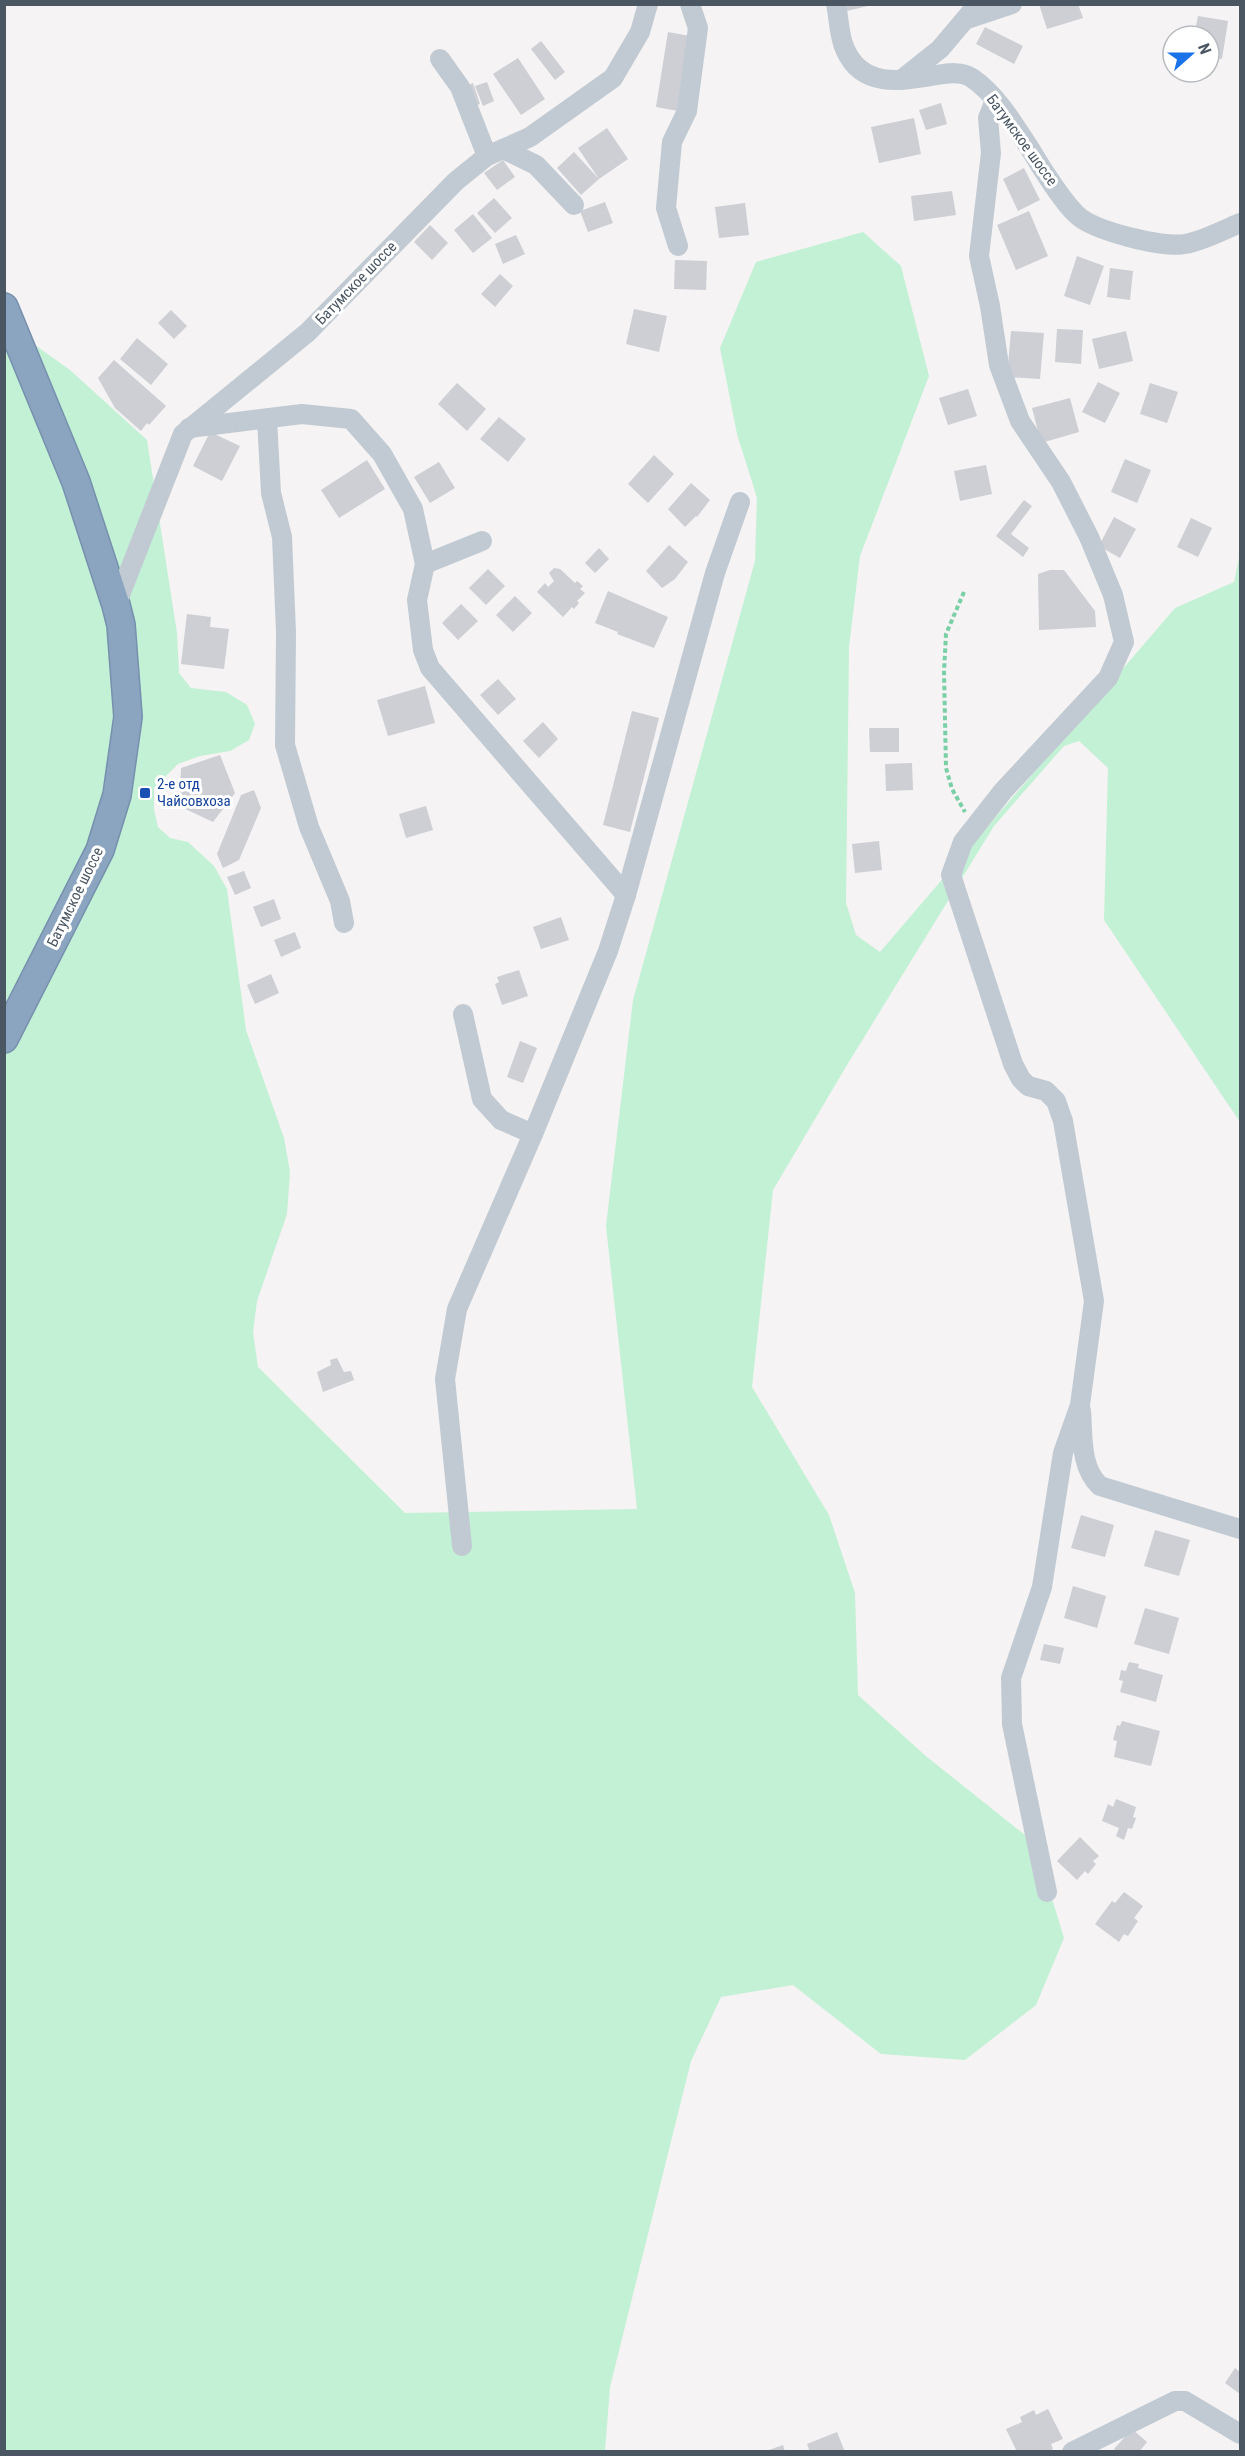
<svg xmlns="http://www.w3.org/2000/svg" width="1245" height="2456" font-family="'Roboto Condensed',sans-serif">
  <rect width="100%" height="100%" fill="#f5f3f3"/>
  <!-- green -->
  <path fill="#c3f1d5" d="M863,232l38,34 28,110 -69,180 -11,91 -3,256 10,32 24,17 295,-344 59,-26 6,-29v569l-136,-202 4,-152 -29,-27 -15,5 -70,80 -147,239 -74,125 -21,197 77,128 26,78 3,102 69,62 108,86 29,95 -28,67 -71,55 -84,-6 -88,-69 -72,12 -30,64 -81,326 -5,64h-600l-1,-2128 66,47 77,70 30,193 2,40 12,15 35,4 21,13 8,19 -6,16 -19,11 -30,5 -22,8 -24,24v21l4,18 12,11 18,4 26,24 13,23 19,141 38,108 6,34 -3,42 -30,87 -4,31 5,35 147,146 232,-4 -31,-283 27,-226 122,-439 2,-63 -20,-64 -17,-86 36,-86z"/>
  <!-- building -->
  <g fill="#cdcfd5">
    <path d="M1039,4h39l5,14 -36,11z"/>
    <path d="M845,5h27l-25,6z"/>
    <path d="M1198,16l30,5 -6,38 -13,-2v-21h-15z"/>
    <path d="M985,27l38,19 -9,18 -38,-20z"/>
    <path d="M668,32l22,4 -12,75 -22,-4z"/>
    <path d="M541,41l24,31 -10,8 -24,-31z"/>
    <path d="M518,58l27,41 -24,16 -28,-41z"/>
    <path d="M487,82l7,19 -11,5 -8,-20z"/>
    <path d="M473,83l7,21 -10,4 -7,-21z"/>
    <path d="M941,103l6,21 -21,6 -7,-20z"/>
    <path d="M914,118l7,36 -42,9 -8,-36z"/>
    <path d="M607,128l21,31 -29,20 -18,16 -24,-27 17,-16 25,27 -21,-31z"/>
    <path d="M503,160l12,17 -18,13 -13,-17z"/>
    <path d="M1024,168l16,32 -22,11 -15,-32z"/>
    <path d="M952,191l4,24 -42,6 -3,-25z"/>
    <path d="M494,198l18,20 -17,15 -18,-20z"/>
    <path d="M605,202l8,21 -25,9 -8,-21z"/>
    <path d="M745,203l4,32 -30,3 -4,-31z"/>
    <path d="M1029,211l19,45 -32,14 -19,-45z"/>
    <path d="M473,214l19,24 -19,15 -19,-23z"/>
    <path d="M430,225l18,18 -16,17 -18,-18z"/>
    <path d="M516,235l9,19 -22,10 -8,-20z"/>
    <path d="M1077,256l27,10 -14,39 -26,-9z"/>
    <path d="M675,260l32,1 -1,29 -32,-1z"/>
    <path d="M1110,268l23,3 -3,29 -23,-3z"/>
    <path d="M500,274l13,12 -18,21 -14,-13z"/>
    <path d="M634,309l33,7 -8,36 -33,-8z"/>
    <path d="M171,310l16,16 -13,13 -16,-16z"/>
    <path d="M1057,329l26,1 -2,34 -26,-2z"/>
    <path d="M1011,331l33,2 -4,46 -33,-2z"/>
    <path d="M1126,331l7,30 -34,8 -7,-30z"/>
    <path d="M137,338l31,26 -17,21 -31,-26z"/>
    <path d="M114,360l52,46 -17,19 -2,-2 -6,8 -26,-23 -17,-30z"/>
    <path d="M1098,382l22,11 -15,30 -23,-11z"/>
    <path d="M457,383l29,26 -19,22 -29,-27z"/>
    <path d="M1150,383l28,9 -11,31 -27,-9z"/>
    <path d="M968,389l9,27 -29,9 -9,-27z"/>
    <path d="M1070,398l9,34 -38,11 -9,-35z"/>
    <path d="M499,417l27,22 -18,23 -28,-23z"/>
    <path d="M210,432l30,14 -18,35 -29,-15z"/>
    <path d="M654,455l20,19 -26,29 -20,-19z"/>
    <path d="M1125,459l26,11 -14,33 -26,-11z"/>
    <path d="M367,460l18,29 -46,29 -18,-28z"/>
    <path d="M439,462l16,26 -25,15 -16,-26z"/>
    <path d="M986,465l6,29 -32,7 -6,-30z"/>
    <path d="M691,483l19,17 -13,17 -1,-1 -11,11 -17,-18z"/>
    <path d="M1024,500l8,6 -21,28 18,14 -6,9 -27,-21z"/>
    <path d="M1114,517l22,12 -16,29 -21,-12z"/>
    <path d="M1191,518l21,10 -14,29 -21,-10z"/>
    <path d="M669,545l19,17 -13,17 -13,9 -16,-17z"/>
    <path d="M599,548l10,11 -14,14 -10,-10z"/>
    <path d="M554,568l6,1 15,14 2,-2 6,5 -3,3 5,4 -8,8 2,2 -5,6 -2,-2 -9,10 -26,-25 8,-9 3,4 6,-6 -5,-8z"/>
    <path d="M488,569l17,17 -19,19 -17,-17z"/>
    <path d="M1050,570h14l31,41 1,16 -57,3 -1,-56z"/>
    <path d="M608,591l60,26 -14,31 -37,-14 1,-2 -23,-9z"/>
    <path d="M515,596l17,17 -19,19 -17,-17z"/>
    <path d="M461,604l17,17 -20,19 -16,-17z"/>
    <path d="M187,614l24,3 -1,10 19,2 -5,40 -43,-5z"/>
    <path d="M498,679l18,20 -18,16 -18,-20z"/>
    <path d="M425,686l10,37 -47,13 -11,-36z"/>
    <path d="M632,711l27,7 -29,114 -27,-7z"/>
    <path d="M543,722l15,17 -19,19 -16,-17z"/>
    <path d="M869,728h30v24h-29z"/>
    <path d="M220,755l15,38 -22,29 -34,-16 2,-38z"/>
    <path d="M912,763l1,27 -27,1 -1,-27z"/>
    <path d="M254,790l7,18 -22,52 -16,8 -6,-14 24,-59z"/>
    <path d="M426,806l7,24 -27,8 -7,-24z"/>
    <path d="M879,841l3,29 -27,3 -3,-29z"/>
    <path d="M244,871l7,17 -16,7 -8,-18z"/>
    <path d="M274,899l7,20 -20,8 -8,-20z"/>
    <path d="M561,917l8,23 -28,9 -8,-22z"/>
    <path d="M295,932l6,16 -20,9 -7,-17z"/>
    <path d="M519,970l9,26 -26,9 -7,-21 4,-2 -2,-5z"/>
    <path d="M271,974l8,19 -24,11 -8,-19z"/>
    <path d="M520,1041l17,7 -14,35 -16,-6z"/>
    <path d="M337,1358l7,14 7,-1 3,9 -31,12 -6,-20 14,-7 -1,-5z"/>
    <path d="M1081,1515l33,10 -9,32 -34,-9z"/>
    <path d="M1155,1530l35,10 -11,36 -35,-10z"/>
    <path d="M1073,1586l33,10 -9,32 -33,-10z"/>
    <path d="M1145,1608l34,10 -10,36 -35,-10z"/>
    <path d="M1044,1644l20,4 -4,16 -20,-4z"/>
    <path d="M1129,1662l10,2 -1,4 25,7 -7,27 -36,-10 3,-11 -4,-1 2,-10 5,1z"/>
    <path d="M1122,1721l38,10 -9,35 -37,-9 3,-16 -4,-1 4,-15 3,1z"/>
    <path d="M1116,1799l20,8 -3,10 3,1 -4,11 -4,-1 -4,12 -8,-4 3,-8 -17,-7 6,-17 5,3z"/>
    <path d="M1080,1837l19,19 -6,5 3,3 -8,10 -3,-3 -8,9 -20,-19z"/>
    <path d="M1124,1892l19,14 -9,12 4,3 -10,15 -4,-2 -5,8 -24,-18 17,-23 3,2z"/>
    <path d="M1235,2368l5,4v22l-15,-11z"/>
    <path d="M1048,2409l15,30 -12,5 2,5 -5,3h-31l-11,-23 16,-7 -2,-5 14,-7 2,5z"/>
    <path d="M1132,2429l15,13 -8,10h-22l-3,-3z"/>
    <path d="M837,2432l8,20h-35l-3,-8z"/>
    <path d="M783,2445l2,7h-19v-1z"/>
  </g>
  <g fill="none" stroke-linecap="round" stroke-linejoin="round">
    <!-- highway casing -->
    <g stroke="#7690ad" stroke-width="30">
      <path id="highway" d="M4,307l72,175 40,123 5,20 7,92 -11,78 -17,55 -96,189"/>
    </g>
    <!-- path -->
    <path stroke="#7ad0a6" stroke-width="4" stroke-dasharray="4.5 3" stroke-linecap="butt" d="M964,592l-18,42 -2,38 2,96 6,21 13,23"/>
    <!-- minor -->
    <g stroke="#c1cad2" stroke-width="20">
      <path d="M836,4c3,14 3,33 9,45 17,40 57,32 92,26 11,-2 25,-4 35,3 26,18 43,48 60,74 10,17 31,50 45,63 17,16 85,33 108,29 18,-3 38,-14 55,-21"/>
      <path d="M967,19l45,-15"/>
      <path d="M440,59l20,28 27,69"/>
      <path d="M901,80l39,-31 38,-45"/>
      <path d="M995,100l-7,18 3,35 -12,103 11,50 9,59 21,56 41,61 28,55 24,58 11,47 -16,36 -105,113 -40,51 -12,33 62,189 8,15 7,7 18,5 10,10 7,20 31,180 -14,104 -17,48 -21,134 -31,91 1,46 35,168"/>
      <path d="M503,149l33,16 38,40"/>
      <path d="M678,246l-12,-38 6,-66 15,-31 11,-83 -8,-24"/>
      <path d="M267,419l4,74 11,44 4,95 -1,113 24,82 31,74 4,22"/>
      <path d="M189,428l113,-14 49,5 31,35 31,55 12,55 -8,36 6,50 7,18 196,227"/>
      <path d="M425,564l57,-23"/>
      <path d="M116,605l67,-171 125,-102 148,-151 31,-25 43,-19 83,-59 27,-46 8,-28"/>
      <path d="M463,1014l19,85 19,21 32,14"/>
      <path d="M1081,1411c2,25 -1,57 19,75l140,43"/>
      <path d="M462,1546l-17,-167 12,-70 76,-175 75,-183 18,-56 89,-322 25,-71"/>
      <path d="M1072,2452l103,-51h10l55,33"/>
    </g>
    <!-- highway -->
    <use href="#highway" stroke="#8ba5c1" stroke-width="27"/>
  </g>
  <!-- markers -->
  <rect fill="#1a4fb4" stroke="#fff" stroke-width="2" x="139" y="787" width="12" height="12" rx="3"/>
  <g text-anchor="middle" stroke-width="6" stroke-linejoin="round" paint-order="stroke">
    <!-- street labels -->
    <g font-size="15" fill="#4a5661" stroke="#fff">
      <text transform="translate(1022 140) rotate(54)" y="5">Батумское шоссе</text>
      <text transform="translate(356 283) rotate(-46)" y="5">Батумское шоссе</text>
      <text transform="translate(75 897) rotate(-64)" y="5">Батумское шоссе</text>
    </g>
    <!-- transit labels -->
    <g font-size="15" fill="#164399" stroke="#fff" text-anchor="start">
      <text x="157" y="789">2-е отд<tspan x="157" dy="17">Чайсовхоза</tspan></text>
    </g>
  </g>
  <!-- border -->
  <rect width="1245" height="2456" fill="none" stroke="#4a5661" stroke-width="12"/>
  <!-- north arrow -->
  <g transform="translate(1191 54) rotate(69)"><circle r="28" fill="#ffffff" stroke="#b7bbc0" stroke-width="1.5"/>
  <path d="M0-4.5L10 22L0 15L-10 22Z" fill="#1a73e8"/>
  <text y="-9" font-size="16" font-weight="bold" text-anchor="middle" fill="#4a5661">N</text>
  </g>
</svg>
